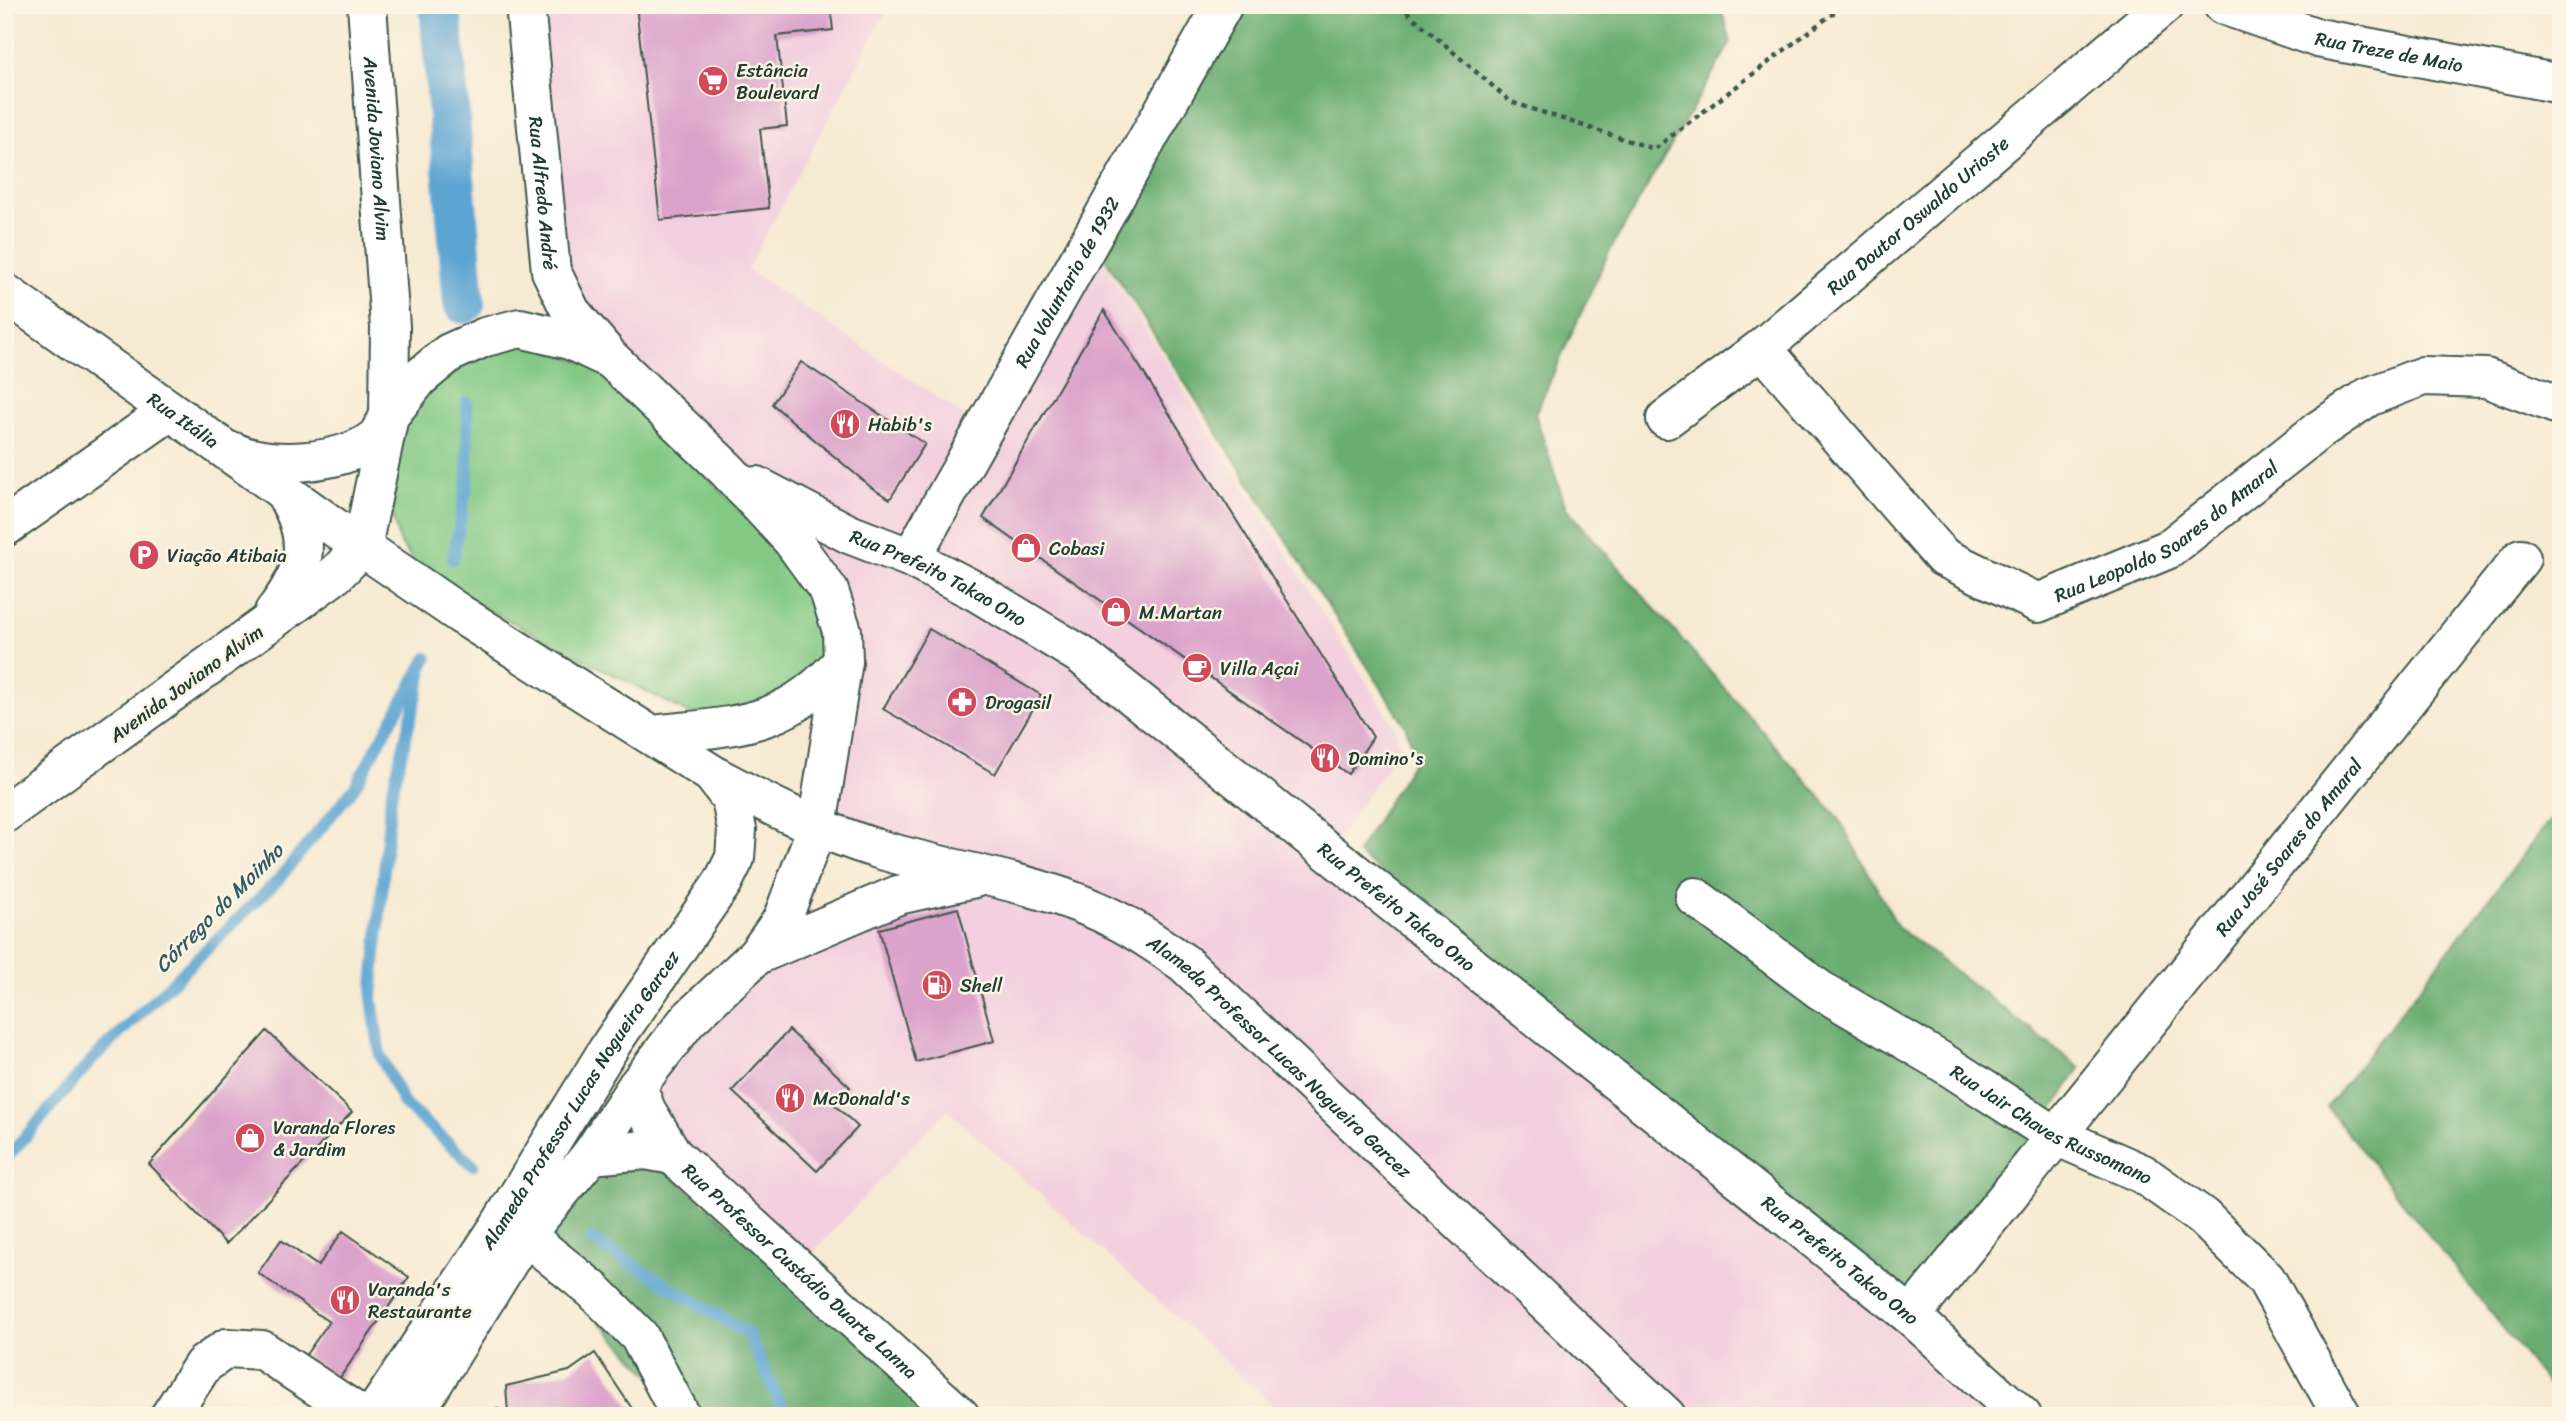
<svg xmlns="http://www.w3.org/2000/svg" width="2566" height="1421" font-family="Sriracha,sans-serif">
  <rect width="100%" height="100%" fill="#fcf5e5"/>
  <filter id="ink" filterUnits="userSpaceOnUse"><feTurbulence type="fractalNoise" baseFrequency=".0143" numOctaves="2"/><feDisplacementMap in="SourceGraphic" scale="14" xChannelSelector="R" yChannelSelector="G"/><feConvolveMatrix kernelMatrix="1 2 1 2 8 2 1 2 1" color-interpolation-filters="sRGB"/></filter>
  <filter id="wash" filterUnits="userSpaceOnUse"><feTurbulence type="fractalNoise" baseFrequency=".00686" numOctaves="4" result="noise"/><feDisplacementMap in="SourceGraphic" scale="28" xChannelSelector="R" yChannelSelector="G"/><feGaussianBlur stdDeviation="1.57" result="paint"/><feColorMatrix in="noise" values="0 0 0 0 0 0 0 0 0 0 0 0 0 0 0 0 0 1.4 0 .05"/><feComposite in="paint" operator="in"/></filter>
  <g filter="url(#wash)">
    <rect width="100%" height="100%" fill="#f7ead2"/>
    <!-- built -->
    <g fill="#f3cfdf">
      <path d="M529,5h361l-143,264 234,158 -68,124 -182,-85 -155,-156z"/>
      <path d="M1091,242l306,489 2,16 -68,104 -417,-297z"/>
      <path d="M802,516l226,108 980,792h-328l-491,-458 -365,-132 16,-96z"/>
      <path d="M952,887l96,9 130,78 464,442h-358l-337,-307 -148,158 -150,-157 40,-87 70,-66z"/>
    </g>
    <!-- green -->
    <path fill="#83c985" stroke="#51835c" stroke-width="2" d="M519,339l88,32 212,222 7,40 -2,18 -13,19 -53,36 -66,9 -266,-137 -27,-37 -10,-38 11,-84 28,-36z"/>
    <!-- forest -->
    <g fill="#6aad72" stroke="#447553" stroke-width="2">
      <path d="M1227,5h493l11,37 -123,212 -73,160 31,94 272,309 60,110 182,141 -45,69 -128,170 -550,-454 59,-96 -11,-32 -312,-485z"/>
      <path d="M2561,816v585l-234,-294 223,-287z"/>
      <path d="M646,1155l311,261h-268l-164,-172 70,-82z"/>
    </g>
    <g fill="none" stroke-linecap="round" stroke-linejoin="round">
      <!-- stream -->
      <g stroke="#5ca4d2" stroke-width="12">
        <path d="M453,559l15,-79 -1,-78"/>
        <path d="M422,675l-31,120 -19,203 8,57 24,49 69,61"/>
        <path d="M5,1160l87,-100 186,-180 76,-92 73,-130"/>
        <path d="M591,1239l157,95 38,82"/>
      </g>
      <!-- canal -->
      <path stroke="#5ca4d2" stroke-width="42" d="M440,5l24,298"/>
    </g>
    <g id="blocks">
      <!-- building -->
      <g fill="#dba3cb">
        <path d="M636,5h194l3,25 -56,6 10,90 -27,3 9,79 -109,12z"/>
        <path d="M1104,310l269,427 -25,37 -365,-256z"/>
        <path d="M801,362l124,82 -35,55 -18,-11 -100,-84z"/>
        <path d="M929,629l112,66 -46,79 -112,-65z"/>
        <path d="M958,908l36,133 -78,21 -37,-133z"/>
        <path d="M789,1030l61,57 -16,17 24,23 -41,44 -85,-80z"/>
        <path d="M267,1031l85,81 -126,132 -77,-80z"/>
        <path d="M343,1231l66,46 -70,102 -34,-23 24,-34 -71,-49 23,-33 37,26z"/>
        <path d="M595,1353l42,63h-134l-5,-7 10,4 -2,-27 63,-15z"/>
      </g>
    </g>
  </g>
  <g filter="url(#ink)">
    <use href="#blocks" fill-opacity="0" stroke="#3f574c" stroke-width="2"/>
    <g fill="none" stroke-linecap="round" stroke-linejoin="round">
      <!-- minor casing -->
      <g stroke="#3f574c" stroke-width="42">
        <g id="minor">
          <path id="s1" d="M2223,5l95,33 243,46"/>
          <path id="s2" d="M5,293l357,254 -26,27 -331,239"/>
          <path id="s3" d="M1762,348l181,209 95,46 131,-54 150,-119 49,-33 55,-21 63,2 75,28"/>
          <path id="s4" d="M1666,419l96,-71 402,-343"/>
          <path d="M234,452c35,17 109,12 140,-13 6,-5 11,-16 15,-23"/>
          <path d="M5,527l165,-116"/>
          <path id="s5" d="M911,558l312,-553"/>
          <path d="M274,612c31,-40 40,-69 13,-115"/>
          <path id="s6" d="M1695,897l125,93 119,70 115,75 89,39 60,43 63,62 76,137"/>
          <path id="s7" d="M637,1086l9,24 27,45 287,261"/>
          <path d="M591,1155l55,-5 27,5"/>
          <path d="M525,1235l68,55 46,46 42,80"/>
          <path id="s8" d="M1911,1316l610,-758"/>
          <path d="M170,1416l33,-51 24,-17 35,2 100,66"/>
        </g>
      </g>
      <!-- major casing -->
      <g stroke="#3f574c" stroke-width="42">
        <g id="major">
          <path id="s9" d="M367,5l23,322 -1,89"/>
          <path id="s10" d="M525,5l26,266 20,41 35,41"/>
          <path id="s11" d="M757,486l92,48 62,24 64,33 106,64 830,661 111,100"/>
          <path d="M653,735c83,-10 131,-6 190,-74"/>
          <path id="s12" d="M713,775c54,29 106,56 165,74 79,24 164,32 238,71 24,12 46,28 68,43l482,453"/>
          <path d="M757,955l141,-60 77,-17"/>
          <path id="s13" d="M373,1416l125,-188 114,-185 111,-161 12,-24 2,-28 -6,-31 -19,-25 -252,-160 -98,-67 27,-131 30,-38 30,-25 36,-16 35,-9 50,12 42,20 115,110 65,70 37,51 13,40 1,30 -26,166 -35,93 -25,35 -70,66 -50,65 -46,69 -66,80 -112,181"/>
        </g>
      </g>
      <!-- path -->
      <path stroke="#3f574c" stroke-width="4.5" stroke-dasharray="5 5" stroke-linecap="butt" d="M1399,5l112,97 143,47 190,-144"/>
      <!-- minor -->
      <use href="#minor" stroke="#fff" stroke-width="38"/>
      <!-- major -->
      <use href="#major" stroke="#fff" stroke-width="38"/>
    </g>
  </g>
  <!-- icons -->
  <defs>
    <g id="supermarket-disc" transform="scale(1.575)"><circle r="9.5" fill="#d1495b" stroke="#fcf5e5"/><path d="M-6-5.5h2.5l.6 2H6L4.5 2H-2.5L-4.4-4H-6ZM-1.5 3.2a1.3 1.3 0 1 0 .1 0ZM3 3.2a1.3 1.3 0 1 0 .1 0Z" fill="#fff"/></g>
    <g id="restaurant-disc" transform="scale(1.575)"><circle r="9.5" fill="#d1495b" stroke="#fcf5e5"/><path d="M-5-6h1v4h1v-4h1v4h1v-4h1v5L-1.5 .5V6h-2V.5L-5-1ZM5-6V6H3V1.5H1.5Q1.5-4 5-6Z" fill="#fff"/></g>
    <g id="shop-disc" transform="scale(1.575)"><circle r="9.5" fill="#d1495b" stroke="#fcf5e5"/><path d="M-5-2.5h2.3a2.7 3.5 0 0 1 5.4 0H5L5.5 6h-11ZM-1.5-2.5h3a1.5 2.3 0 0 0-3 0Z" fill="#fff"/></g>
    <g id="parking-disc" transform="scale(1.575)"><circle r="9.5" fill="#d1495b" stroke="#fcf5e5"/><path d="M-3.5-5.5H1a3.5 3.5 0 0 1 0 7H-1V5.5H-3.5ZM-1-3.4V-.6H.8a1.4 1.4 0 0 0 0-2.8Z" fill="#fff"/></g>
    <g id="cafe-disc" transform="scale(1.575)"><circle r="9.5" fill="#d1495b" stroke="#fcf5e5"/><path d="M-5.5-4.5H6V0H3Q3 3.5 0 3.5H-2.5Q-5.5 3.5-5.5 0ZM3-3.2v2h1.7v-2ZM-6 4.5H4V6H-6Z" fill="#fff"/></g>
    <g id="pharmacy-disc" transform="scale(1.575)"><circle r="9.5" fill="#d1495b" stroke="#fcf5e5"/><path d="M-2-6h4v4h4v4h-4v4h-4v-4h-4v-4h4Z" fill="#fff"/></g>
    <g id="fuel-disc" transform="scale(1.575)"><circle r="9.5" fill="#d1495b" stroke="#fcf5e5"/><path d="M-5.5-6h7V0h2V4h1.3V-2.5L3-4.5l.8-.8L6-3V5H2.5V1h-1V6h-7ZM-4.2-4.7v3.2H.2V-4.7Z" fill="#fff"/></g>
  </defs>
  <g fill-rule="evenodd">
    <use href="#supermarket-disc" x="713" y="81"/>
    <use href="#restaurant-disc" x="845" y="424"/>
    <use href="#shop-disc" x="1026" y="548"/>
    <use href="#parking-disc" x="144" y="555"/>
    <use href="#shop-disc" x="1116" y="612"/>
    <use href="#cafe-disc" x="1197" y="668"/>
    <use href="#pharmacy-disc" x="962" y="702"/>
    <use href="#restaurant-disc" x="1325" y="758"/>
    <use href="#fuel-disc" x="937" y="985"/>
    <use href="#restaurant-disc" x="790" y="1098"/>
    <use href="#shop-disc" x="250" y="1138"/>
    <use href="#restaurant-disc" x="345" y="1300"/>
  </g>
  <g text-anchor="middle" stroke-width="5" stroke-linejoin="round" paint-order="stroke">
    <!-- street labels -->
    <g font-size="19" fill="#1f3d34" stroke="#fcf5e5">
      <text dy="7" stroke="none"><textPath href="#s1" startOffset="173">Rua Treze de Maio</textPath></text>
      <text dy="7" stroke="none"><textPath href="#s9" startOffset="144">Avenida Joviano Alvim</textPath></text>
      <text dy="7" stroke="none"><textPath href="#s10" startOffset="189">Rua Alfredo André</textPath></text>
      <text dy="7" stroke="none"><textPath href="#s4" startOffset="324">Rua Doutor Oswaldo Urioste</textPath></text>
      <text dy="7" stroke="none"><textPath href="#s5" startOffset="317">Rua Voluntario de 1932</textPath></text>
      <text dy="7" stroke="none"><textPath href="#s2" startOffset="219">Rua Itália</textPath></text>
      <text dy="7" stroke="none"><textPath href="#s3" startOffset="530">Rua Leopoldo Soares do Amaral</textPath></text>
      <text dy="7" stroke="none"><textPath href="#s11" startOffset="203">Rua Prefeito Takao Ono</textPath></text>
      <text transform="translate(186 683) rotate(-36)" y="7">Avenida Joviano Alvim</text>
      <text dy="7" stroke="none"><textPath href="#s8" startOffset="602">Rua José Soares do Amaral</textPath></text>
      <text dy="7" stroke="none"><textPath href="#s11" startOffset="770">Rua Prefeito Takao Ono</textPath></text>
      <text dy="7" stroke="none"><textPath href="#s12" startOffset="644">Alameda Professor Lucas Nogueira Garcez</textPath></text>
      <text dy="7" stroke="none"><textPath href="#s13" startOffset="378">Alameda Professor Lucas Nogueira Garcez</textPath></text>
      <text dy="7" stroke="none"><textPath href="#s6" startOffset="424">Rua Jair Chaves Russomano</textPath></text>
      <text dy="7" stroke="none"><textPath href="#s11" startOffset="1337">Rua Prefeito Takao Ono</textPath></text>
      <text dy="7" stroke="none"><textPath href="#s7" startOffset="250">Rua Professor Custódio Duarte Lanna</textPath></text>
    </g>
    <!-- poi labels -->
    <g font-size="19" fill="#1f3d34" stroke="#fcf5e5" text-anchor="start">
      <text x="736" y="77">Estância<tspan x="736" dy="22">Boulevard</tspan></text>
      <text x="868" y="431">Habib's</text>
      <text x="1049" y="555">Cobasi</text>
      <text x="167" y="562">Viação Atibaia</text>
      <text x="1139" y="619">M.Martan</text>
      <text x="1220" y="675">Villa Açai</text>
      <text x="985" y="709">Drogasil</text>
      <text x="1348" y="765">Domino's</text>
      <text x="960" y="992">Shell</text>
      <text x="813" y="1105">McDonald's</text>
      <text x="273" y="1134">Varanda Flores<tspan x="273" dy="22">&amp; Jardim</tspan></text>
      <text x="368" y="1296">Varanda's<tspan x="368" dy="22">Restaurante</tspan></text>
    </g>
    <!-- water labels -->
    <g font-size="21" font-style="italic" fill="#315c63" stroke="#fcf5e5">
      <text transform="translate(219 908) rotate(-45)" y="7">Córrego do Moinho</text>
    </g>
  </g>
  <!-- margin -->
  <rect width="2566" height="1421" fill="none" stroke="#fcf5e5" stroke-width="28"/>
</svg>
